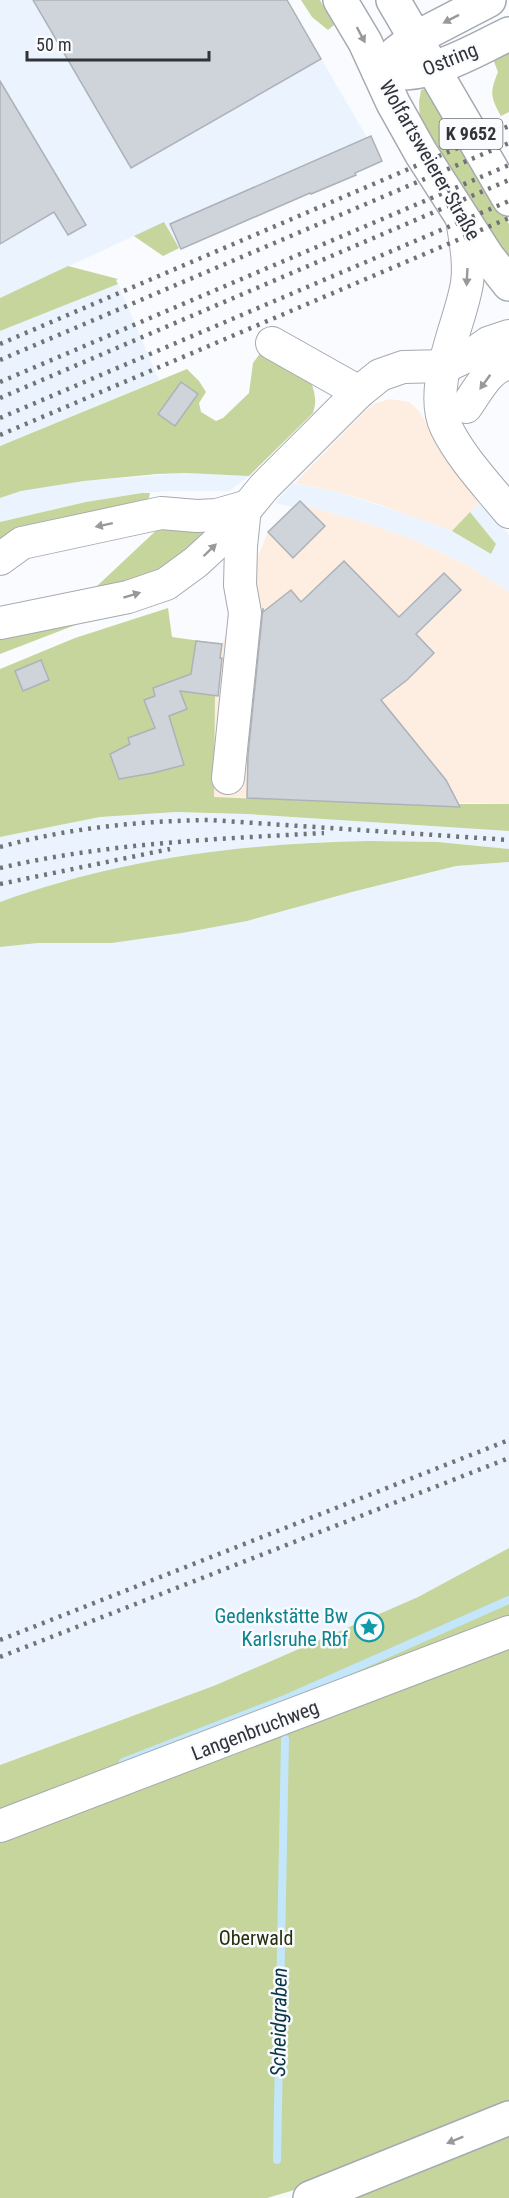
<svg xmlns="http://www.w3.org/2000/svg" width="509" height="2198" font-family="'Roboto Condensed',sans-serif">
  <rect width="100%" height="100%" fill="#f9fbfe"/>
  <!-- built -->
  <g fill="#ebf4fe">
    <path d="M0,0h287l93,160 -217,96 -29,-20 -134,62z"/>
    <path d="M118,284l41,96 -159,66v-115z"/>
    <path d="M186,473l63,3 -20,15h-56l-31,2 -56,9 -86,20v-24l21,-7 63,-10z"/>
    <path d="M293,483l42,8 84,27 33,13 39,23 5,-10 -26,-32 12,-12 27,35v57l-40,-26 -57,-27 -52,-18 -54,-15 -6,-5 -7,6 -18,-4z"/>
    <path d="M176,812l71,2 262,17v18l-71,-7 -69,-1 -49,1 -100,9 -98,17 -65,15 -57,19v-65l100,-20z"/>
    <path d="M509,862v686l-91,49 -202,88 -216,80v-818l38,-4h74l70,-10 65,-12 105,-29 104,-26z"/>
  </g>
  <!-- industrial -->
  <g fill="#feeee1">
    <path d="M390,399l19,3 9,8 37,58 27,32 -30,31 -74,-27 -43,-13 -40,-8 70,-72 11,-8z"/>
    <path d="M300,501l6,5 54,15 52,18 57,27 40,26v212l-296,-7 2,-102 7,-51 46,-112z"/>
  </g>
  <!-- green -->
  <g fill="#c5d59c">
    <path d="M301,0h19l14,25 -6,5 -16,-13z"/>
    <path d="M509,47v65l-8,4c-11,-20 -11,-24 -3,-44l-5,-13z"/>
    <path d="M427,88l82,136v40l-89,-143 -1,-19 2,-12z"/>
    <path d="M164,222l15,26 -16,8 -29,-20z"/>
    <path d="M68,266l50,13 -2,1 2,4 -118,47v-33z"/>
    <path d="M261,352l50,30c4,11 6,20 2,31l-64,63 -63,-3 -29,1 -73,7 -63,10 -21,7v-52l187,-77 12,12 7,11 -7,11 2,9 15,9 7,-3 26,-25 4,-30z"/>
    <path d="M142,493h8l-1,5 -9,6 -140,42v-24l86,-20z"/>
    <path d="M470,512l26,32 -5,10 -39,-23z"/>
    <path d="M162,525l42,4 4,3 -45,39 -67,19v-3z"/>
    <path d="M212,567l-3,6 -28,19 -90,27 -91,35v-21z"/>
    <path d="M168,608l4,29 50,7 -7,51 -1,102 232,9v-2h63v27l-262,-17 -71,-2 -76,5 -100,20v-168l75,-31z"/>
    <path d="M369,841l69,1 71,7v13l-53,4 -104,26 -105,29 -65,12 -70,10h-74l-38,4v-45c117,-43 244,-59 369,-61z"/>
    <path d="M509,1548v556l-204,83 -38,11h-267v-433l216,-80 202,-88z"/>
    <path d="M509,2131v67h-165z"/>
  </g>
  <g fill="none" stroke-linecap="round" stroke-linejoin="round">
    <!-- stream -->
    <g stroke="#c3e6fa" stroke-width="8">
      <path d="M123,1762l162,-63 224,-99"/>
      <path d="M277,2160l8,-421"/>
    </g>
  </g>
  <!-- building -->
  <g fill="#ced4da" stroke="#acb2b8" stroke-width="1.5">
    <path d="M33,0h254l34,59 -190,109z"/>
    <path d="M0,81l86,144 -18,10 -14,-23 -54,32z"/>
    <path d="M371,136l11,25 -27,12 1,2 -45,19 -1,-1 -129,56 -11,-25z"/>
    <path d="M181,382l17,12 -23,32 -17,-12z"/>
    <path d="M300,501l25,25 -32,32 -25,-26z"/>
    <path d="M344,561l55,56 45,-44 17,17 -45,44 18,19 -27,27 -26,20 65,80 14,27 -213,-9 1,-43 15,-147v4l28,-22 10,12z"/>
    <path d="M196,641l26,3 -2,14h2l-4,38 -38,-5 7,18 -18,7 15,49 -31,8 -34,6 -9,-25 20,-10 -2,-6 27,-10 -11,-28 11,-4 -2,-8 38,-14z"/>
    <path d="M41,660l8,20 -26,11 -8,-20z"/>
  </g>
  <g fill="none" stroke-linecap="round" stroke-linejoin="round">
    <!-- minor casing -->
    <g stroke="#a5aab1" stroke-width="34">
      <g id="minor">
        <path d="M462,219c3,20 8,43 5,64 -6,40 -40,104 -21,144 15,31 41,58 63,85"/>
        <path d="M272,343l87,49"/>
        <path d="M466,407c11,-15 23,-41 43,-43"/>
        <path d="M0,559l22,-16 139,-30 36,3 20,-1 28,-8"/>
        <path d="M0,623l128,-26 38,-13 30,-22 26,-24 42,-51 95,-95 21,-17 23,-8 43,-1 28,-13 14,-10 21,-7"/>
        <path d="M228,778l17,-165 -5,-28 1,-39 4,-38"/>
        <path d="M0,1826l509,-194"/>
      </g>
    </g>
    <!-- major casing -->
    <g stroke="#a5aab1" stroke-width="36">
      <g id="major">
        <path d="M340,0l25,42 28,61 28,50 66,103 22,28"/>
        <path d="M393,0l116,199"/>
        <path d="M396,53l18,-14 75,-39"/>
        <path d="M379,72c51,7 86,-17 130,-38"/>
      </g>
    </g>
    <!-- highway casing -->
    <g stroke="#a5aab1" stroke-width="36">
      <path id="highway" d="M310,2198l199,-80"/>
    </g>
    <!-- minor -->
    <use href="#minor" stroke="#fff" stroke-width="32"/>
    <!-- major -->
    <use href="#major" stroke="#fff" stroke-width="33"/>
    <!-- highway -->
    <use href="#highway" stroke="#fff" stroke-width="33"/>
    <!-- rail -->
    <g stroke="#717376" stroke-width="4.5" stroke-dasharray="3 6" stroke-linecap="butt">
      <path d="M0,344l509,-218"/>
      <path d="M0,360l509,-217"/>
      <path d="M0,382l509,-217"/>
      <path d="M0,398l509,-218"/>
      <path d="M0,418l509,-217"/>
      <path d="M0,435l509,-217"/>
      <path d="M0,847c68,-19 139,-26 210,-27l299,20"/>
      <path d="M0,868c107,-25 215,-29 324,-35"/>
      <path d="M0,884l170,-35"/>
      <path d="M0,1640l509,-200"/>
      <path d="M0,1657l509,-199"/>
    </g>
  </g>
  <!-- one-way arrows -->
  <defs><path id="oneway-solid" d="M-6-.8H1V-3.2L6.5 0L1 3.2V.8H-6Z" transform="scale(1.5)"/></defs>
  <g fill="#98999a">
    <use href="#oneway-solid" transform="translate(451 19) rotate(153)"/>
    <use href="#oneway-solid" transform="translate(361 35) rotate(62)"/>
    <use href="#oneway-solid" transform="translate(467 277) rotate(93)"/>
    <use href="#oneway-solid" transform="translate(485 382) rotate(126)"/>
    <use href="#oneway-solid" transform="translate(104 525) rotate(168)"/>
    <use href="#oneway-solid" transform="translate(210 550) rotate(-44)"/>
    <use href="#oneway-solid" transform="translate(132 595) rotate(-17)"/>
    <use href="#oneway-solid" transform="translate(455 2140) rotate(158)"/>
  </g>
  <!-- icons -->
  <defs>
    <g id="sight-ring" transform="scale(1.5)"><circle r="9.5" fill="#f9fbfe" stroke="#0f9aa8" stroke-width="1.5"/><path d="M0-6L1.8-2.2L6-1.7L2.9 1.2L3.7 5.4L0 3.3L-3.7 5.4L-2.9 1.2L-6-1.7L-1.8-2.2Z" fill="#0f9aa8"/></g>
  </defs>
  <g fill-rule="evenodd">
    <use href="#sight-ring" x="369" y="1627"/>
  </g>
  <g text-anchor="middle" stroke-width="5" stroke-linejoin="round" paint-order="stroke">
    <!-- shield labels -->
    <rect fill="#f9fbfe" stroke="#6d6f72" stroke-width="1.5" x="439.5" y="119" width="63" height="30" rx="4.5"/>
    <g font-size="18" font-weight="bold" fill="#313336">
      <text x="471" y="140">K 9652</text>
    </g>
    <!-- street labels -->
    <g font-size="20" fill="#313336" stroke="#f9fbfe">
      <text transform="translate(450 59) rotate(-22)" y="7">Ostring</text>
      <text transform="translate(430 160) rotate(60)" y="7">Wolfartsweierer Straße</text>
      <text transform="translate(255 1730) rotate(-21)" y="7">Langenbruchweg</text>
    </g>
    <!-- culture labels -->
    <g font-size="20" fill="#0d838f" stroke="#f9fbfe" text-anchor="end">
      <text x="348" y="1623">Gedenkstätte Bw<tspan x="348" dy="23">Karlsruhe Rbf</tspan></text>
    </g>
    <!-- park labels -->
    <g font-size="20" fill="#272f0a" stroke="#f9fbfe">
      <text x="256" y="1945">Oberwald</text>
    </g>
    <!-- water labels -->
    <g font-size="21" font-style="italic" fill="#093649" stroke="#f9fbfe">
      <text transform="translate(279 2022) rotate(-89)" y="7">Scheidgraben</text>
    </g>
  </g>
  <!-- scale -->
  <path d="M27 51v9h182v-9" fill="none" stroke="#313336" stroke-width="3"/>
  <text x="36" y="51" font-size="18" fill="#313336" stroke="#f9fbfe" stroke-width="4.5" paint-order="stroke">50 m</text>
</svg>
